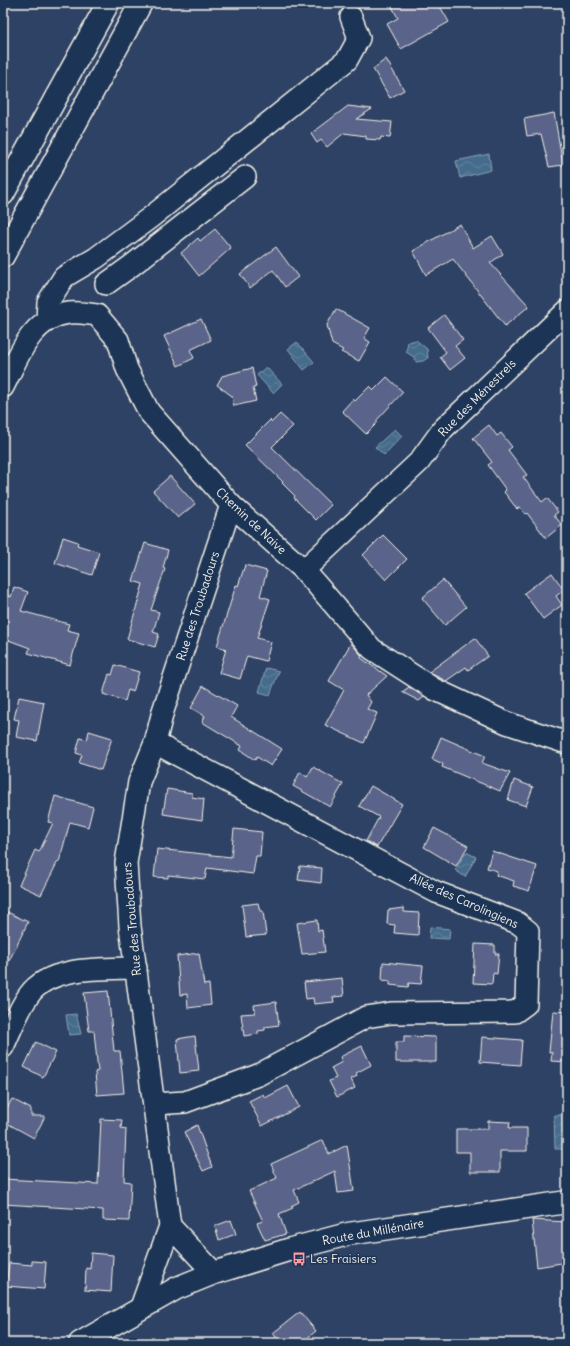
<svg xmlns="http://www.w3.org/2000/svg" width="570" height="1346" font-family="Delius,sans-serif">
  <defs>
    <pattern id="water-waves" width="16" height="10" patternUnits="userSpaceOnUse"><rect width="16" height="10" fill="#456c8d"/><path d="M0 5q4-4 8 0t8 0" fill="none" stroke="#60819d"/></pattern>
  </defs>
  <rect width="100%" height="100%" fill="#2e4265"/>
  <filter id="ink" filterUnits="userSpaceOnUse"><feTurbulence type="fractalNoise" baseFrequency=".025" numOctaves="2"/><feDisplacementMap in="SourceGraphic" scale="8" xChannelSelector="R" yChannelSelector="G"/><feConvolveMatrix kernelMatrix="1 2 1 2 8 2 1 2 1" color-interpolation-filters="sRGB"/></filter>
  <g filter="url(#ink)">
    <!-- water -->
    <g fill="url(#water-waves)" stroke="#8ba1b1">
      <path d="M489,154l2,16 -31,8 -4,-17z"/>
      <path d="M416,340l11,9 1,9 -5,3 -7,1 -2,-5 -8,-5 2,-10z"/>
      <path d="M297,342l17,20 -10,8 -16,-21z"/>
      <path d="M266,367l16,17 -9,9 -16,-18z"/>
      <path d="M395,429l7,7 -18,19 -9,-8z"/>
      <path d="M266,668l13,3 -9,24 -11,-3z"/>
      <path d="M466,852l10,5 -11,20 -10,-7z"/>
      <path d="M430,927l20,2 -1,10 -20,-1z"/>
      <path d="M76,1014l5,20 -12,1 -3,-20z"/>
      <path d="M554,1115h13v34h-12z"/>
    </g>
    <!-- building -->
    <g fill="#5a6389" stroke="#f4f1e8">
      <path d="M390,3h48l11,19 -48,27 -14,-25 11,-6z"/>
      <path d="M386,59l18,31 -14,8 -17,-29z"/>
      <path d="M348,106l24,3 -16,10 36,3 -2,16 -9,-1 -1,3 -14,-1v-3l-22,-3 -17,14 -6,-7 -4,3 -6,-9z"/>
      <path d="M554,113l9,52 -14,2 -8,-33 -14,2 -3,-17z"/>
      <path d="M460,224l13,24 19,-12 11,18 -13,9 39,43 -24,20 -52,-67 -27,16 -13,-24z"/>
      <path d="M215,229l16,19 -32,28 -18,-23 17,-15 2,3z"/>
      <path d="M276,247l22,30 -13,10 -12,-17 -23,18 -10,-14z"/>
      <path d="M336,309l34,19 -6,10 6,4 -11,19 -18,-9 2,-2 -11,-6 -5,-19z"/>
      <path d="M444,315l19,25 -8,6 10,12 -15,12 -10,-13 6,-5 -18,-24z"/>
      <path d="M201,319l10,21 -21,10 4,8 -16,8 -14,-30z"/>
      <path d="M252,368l4,19 -3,1 3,13 -22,5 -2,-10 -15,-11 5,-9z"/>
      <path d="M387,377l16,15 -27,29 2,1 -12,12 -24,-23 11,-12 2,2 15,-15 4,4z"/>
      <path d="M280,414l13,12 -21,21 59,58 -15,15 -22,-22 1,-2 -13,-13 1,-1 -38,-37 25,-25 2,2z"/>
      <path d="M489,425l8,11 4,-3 11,14 -4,3 19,25 -4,2 19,25 5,-4 11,14 -4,3 8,10 -16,13 -19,-25 -2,1 -5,-7 -3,2 -13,-17 2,-2 -18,-25 4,-3 -19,-24z"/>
      <path d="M170,476l25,28 -17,14 -25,-27z"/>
      <path d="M383,535l24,24 -21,21 -23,-25z"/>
      <path d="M63,537l15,5 -1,3 22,7 -7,23 -37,-12z"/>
      <path d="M145,543l23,7 -5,18 2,1 -14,41 8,2 -6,20 6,2 -4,13 -28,-8 16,-55 -10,-3z"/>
      <path d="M245,565l22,6 -7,25 10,3 -13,39 14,4 -5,19 -19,-5 -7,23 -21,-6 7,-24 -9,-3 19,-61 2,1z"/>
      <path d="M552,573l12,17 -8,6 6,9 -19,14 -19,-26z"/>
      <path d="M443,580l23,27 -21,18 -23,-27z"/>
      <path d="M14,587l14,5 -7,19 48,13 -2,6 12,3 -9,32 -42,-12 2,-5 -27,-10v-44l8,3z"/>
      <path d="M475,638l13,18 -20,14 -2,-3 -20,14 -17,-9z"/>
      <path d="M351,643l11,13 -1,2 26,18 -21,19 5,7 -4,7 10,4 -13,30 -39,-18 19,-35 -15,-9z"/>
      <path d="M115,665l24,7 -6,20 -5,-2 -3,11 -22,-7 6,-20 3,1z"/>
      <path d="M203,686l34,20 -6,11 51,32 -11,17 -14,-9 -2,3 -15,-10 2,-4 -40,-24 3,-6 -14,-8z"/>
      <path d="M409,687l15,10 -5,4 -17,-9z"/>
      <path d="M19,697l25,5 -7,39 -21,-4 3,-17 -5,-1z"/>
      <path d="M89,731l23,7 -11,32 -22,-7 3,-8 -6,-2 4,-15 7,2z"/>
      <path d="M441,737l44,19 -3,7 28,10 -10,18 -58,-24 1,-3 -11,-5z"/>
      <path d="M313,767l30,17 -13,23 -37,-21 7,-14 7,5z"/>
      <path d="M514,780l19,7 -7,19 -18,-6z"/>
      <path d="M371,786l31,18 -25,43 -11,-6 13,-24 -20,-11z"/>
      <path d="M167,789l25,4v4l12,2 -2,21 -39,-6z"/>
      <path d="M55,796l38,11 -5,20 -18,-5 -11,40 -1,-1 -17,34 -22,-10 16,-35 4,2 14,-29 -5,-1z"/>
      <path d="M434,828l34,18 -12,20 -32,-19z"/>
      <path d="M234,829l28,3 -2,24h-4l-3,18 -46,-6 -2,11 -37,-4v3l-14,-1 3,-28 74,8z"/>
      <path d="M492,851l45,15 -8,25 -16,-5 1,-5 -18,-6 1,-4 -10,-3z"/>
      <path d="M300,866l22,2 -1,15 -23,-3z"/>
      <path d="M258,903l2,8h3l3,24 -20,2 -4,-32z"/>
      <path d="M404,908v4l15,1 -1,22 -24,-2 1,-8 -8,-1 1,-14z"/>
      <path d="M3,910l25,12 -25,51z"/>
      <path d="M317,920l1,11 4,-1 3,22 -23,2 -5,-31z"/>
      <path d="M475,944l20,1v9h4l-2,20 -4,-1 -1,11 -19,-1z"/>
      <path d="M199,953l5,32 5,-1 2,21 -23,3 -1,-14 -7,1 -3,-39z"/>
      <path d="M383,962l40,4 -2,18 -12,-1 -1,4 -18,-2v-4l-8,-1z"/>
      <path d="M342,978l2,18 -11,1 1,5 -20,2 -1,-6 -7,1 -2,-17z"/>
      <path d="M108,991l6,60h6l4,42 -27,2 -2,-23 3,-1 -4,-40h-5l-5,-38z"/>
      <path d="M276,1002l3,23 -14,2v3l-7,1v3l-14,2 -3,-22 14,-1 -1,-8z"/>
      <path d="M553,1011l14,1v50l-16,-1 1,-9h-3z"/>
      <path d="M195,1036l4,35 -19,2 -3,-34z"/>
      <path d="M404,1036l32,1v25h-40v-20h8z"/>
      <path d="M482,1037l40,3 -2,25 -40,-3z"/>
      <path d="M36,1042l20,10 -13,25 -19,-10z"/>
      <path d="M362,1046l9,19 -15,8 1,3 -6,3 4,9 -18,9 -8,-16 7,-3 -5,-10 11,-6 -2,-5z"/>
      <path d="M288,1086l11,21 -37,19 -13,-25 14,-7 2,4z"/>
      <path d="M12,1099l19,10v7h14l-11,22 -31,-17v-6z"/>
      <path d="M101,1119l21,1 -1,8 5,1 -2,52 7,1 -2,39 -26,-1v-10l-100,-6v-25l95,5z"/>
      <path d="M488,1121l22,1 -1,6h18v23h-27v21h-30v-20h-14v-23h32z"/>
      <path d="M197,1125l15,42 -9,4 -19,-39z"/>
      <path d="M323,1140l6,14 18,-9 7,46 -16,2 -3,-22 -41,19 5,12 -8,4 2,2 -14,6 7,20 -21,6 -8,-17 6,-2 -14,-30 28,-13 -6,-14z"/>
      <path d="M231,1220l5,14 -17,6 -4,-14z"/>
      <path d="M532,1220l35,2v40l-30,5z"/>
      <path d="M91,1253l22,2 -2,37 -26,-2 1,-22 4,1z"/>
      <path d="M32,1261l14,1 -2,27 -38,-3 3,-23 23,2z"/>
      <path d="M300,1312l16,19 -15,12h-21l-7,-10z"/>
    </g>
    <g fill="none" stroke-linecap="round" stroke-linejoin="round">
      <!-- street casing -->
      <g stroke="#f4f1e8" stroke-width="24">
        <g id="street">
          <path d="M106,284l25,-18 114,-89"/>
          <path d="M47,319l1,-17 16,-25 32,-19 55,-41 196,-157 12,-22 -8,-21"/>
          <path d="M3,387c15,-29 28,-70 66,-74 9,-1 19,1 28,2l21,25 9,29 22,43 82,93 73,65 68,79 62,40 73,34 60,20"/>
          <path d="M304,570l115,-108 24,-33 124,-118"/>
          <path d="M3,1047c8,-17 15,-37 26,-52 21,-30 75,-26 107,-27"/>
          <path d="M154,1104l31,-2 73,-27 108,-58 25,-4 124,-1 11,-8 2,-73 -10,-8 -82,-31 -281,-149"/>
          <path d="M170,1226l44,47"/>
          <path d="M141,1307l29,-81 -40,-300 -4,-63 13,-81 16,-39 8,-32 68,-206"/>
        </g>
      </g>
      <!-- secondary casing -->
      <g stroke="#f4f1e8" stroke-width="25">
        <path id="secondary" d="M80,1343l97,-55 37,-15 77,-24 57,-15 219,-32"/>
      </g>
      <!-- highway casing -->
      <g stroke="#f4f1e8" stroke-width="25">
        <g id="highway">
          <path d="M3,194l105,-191"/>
          <path d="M3,256l138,-253"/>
        </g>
      </g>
      <!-- street -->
      <use href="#street" stroke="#1d3557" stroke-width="21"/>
      <!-- secondary -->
      <use href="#secondary" stroke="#1d3557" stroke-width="22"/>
      <!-- highway -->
      <use href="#highway" stroke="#1d3557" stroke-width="22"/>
    </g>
  </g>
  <!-- icons -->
  <defs>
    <g id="bus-bare" transform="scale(1.08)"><path d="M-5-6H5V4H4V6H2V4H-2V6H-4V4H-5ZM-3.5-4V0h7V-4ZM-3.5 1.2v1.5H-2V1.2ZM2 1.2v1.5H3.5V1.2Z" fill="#ff9aa2" stroke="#1d3557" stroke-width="2.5" paint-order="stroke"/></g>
  </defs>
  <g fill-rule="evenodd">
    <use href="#bus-bare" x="299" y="1259"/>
  </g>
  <g text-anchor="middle" stroke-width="3" stroke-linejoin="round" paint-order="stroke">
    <!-- street labels -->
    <g font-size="12" fill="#f4f1e8" stroke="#1d3557">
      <text transform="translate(477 398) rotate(-45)" y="4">Rue des Ménestrels</text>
      <text transform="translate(251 521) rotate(43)" y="4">Chemin de Naive</text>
      <text transform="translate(198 606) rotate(-72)" y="4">Rue des Troubadours</text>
      <text transform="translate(464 901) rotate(24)" y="4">Allée des Carolingiens</text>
      <text transform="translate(132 919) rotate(-95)" y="4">Rue des Troubadours</text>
      <text transform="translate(373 1232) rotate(-10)" y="4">Route du Millénaire</text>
    </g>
    <!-- poi labels -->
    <g font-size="12" fill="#f4f1e8" stroke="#1d3557" text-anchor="start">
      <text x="310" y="1263">Les Fraisiers</text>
    </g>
  </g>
  <!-- margin -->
  <rect width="570" height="1346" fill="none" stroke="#1d3557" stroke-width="16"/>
  <rect x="8" y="8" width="554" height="1330" fill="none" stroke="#f4f1e8" stroke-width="1.5" filter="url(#ink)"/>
</svg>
